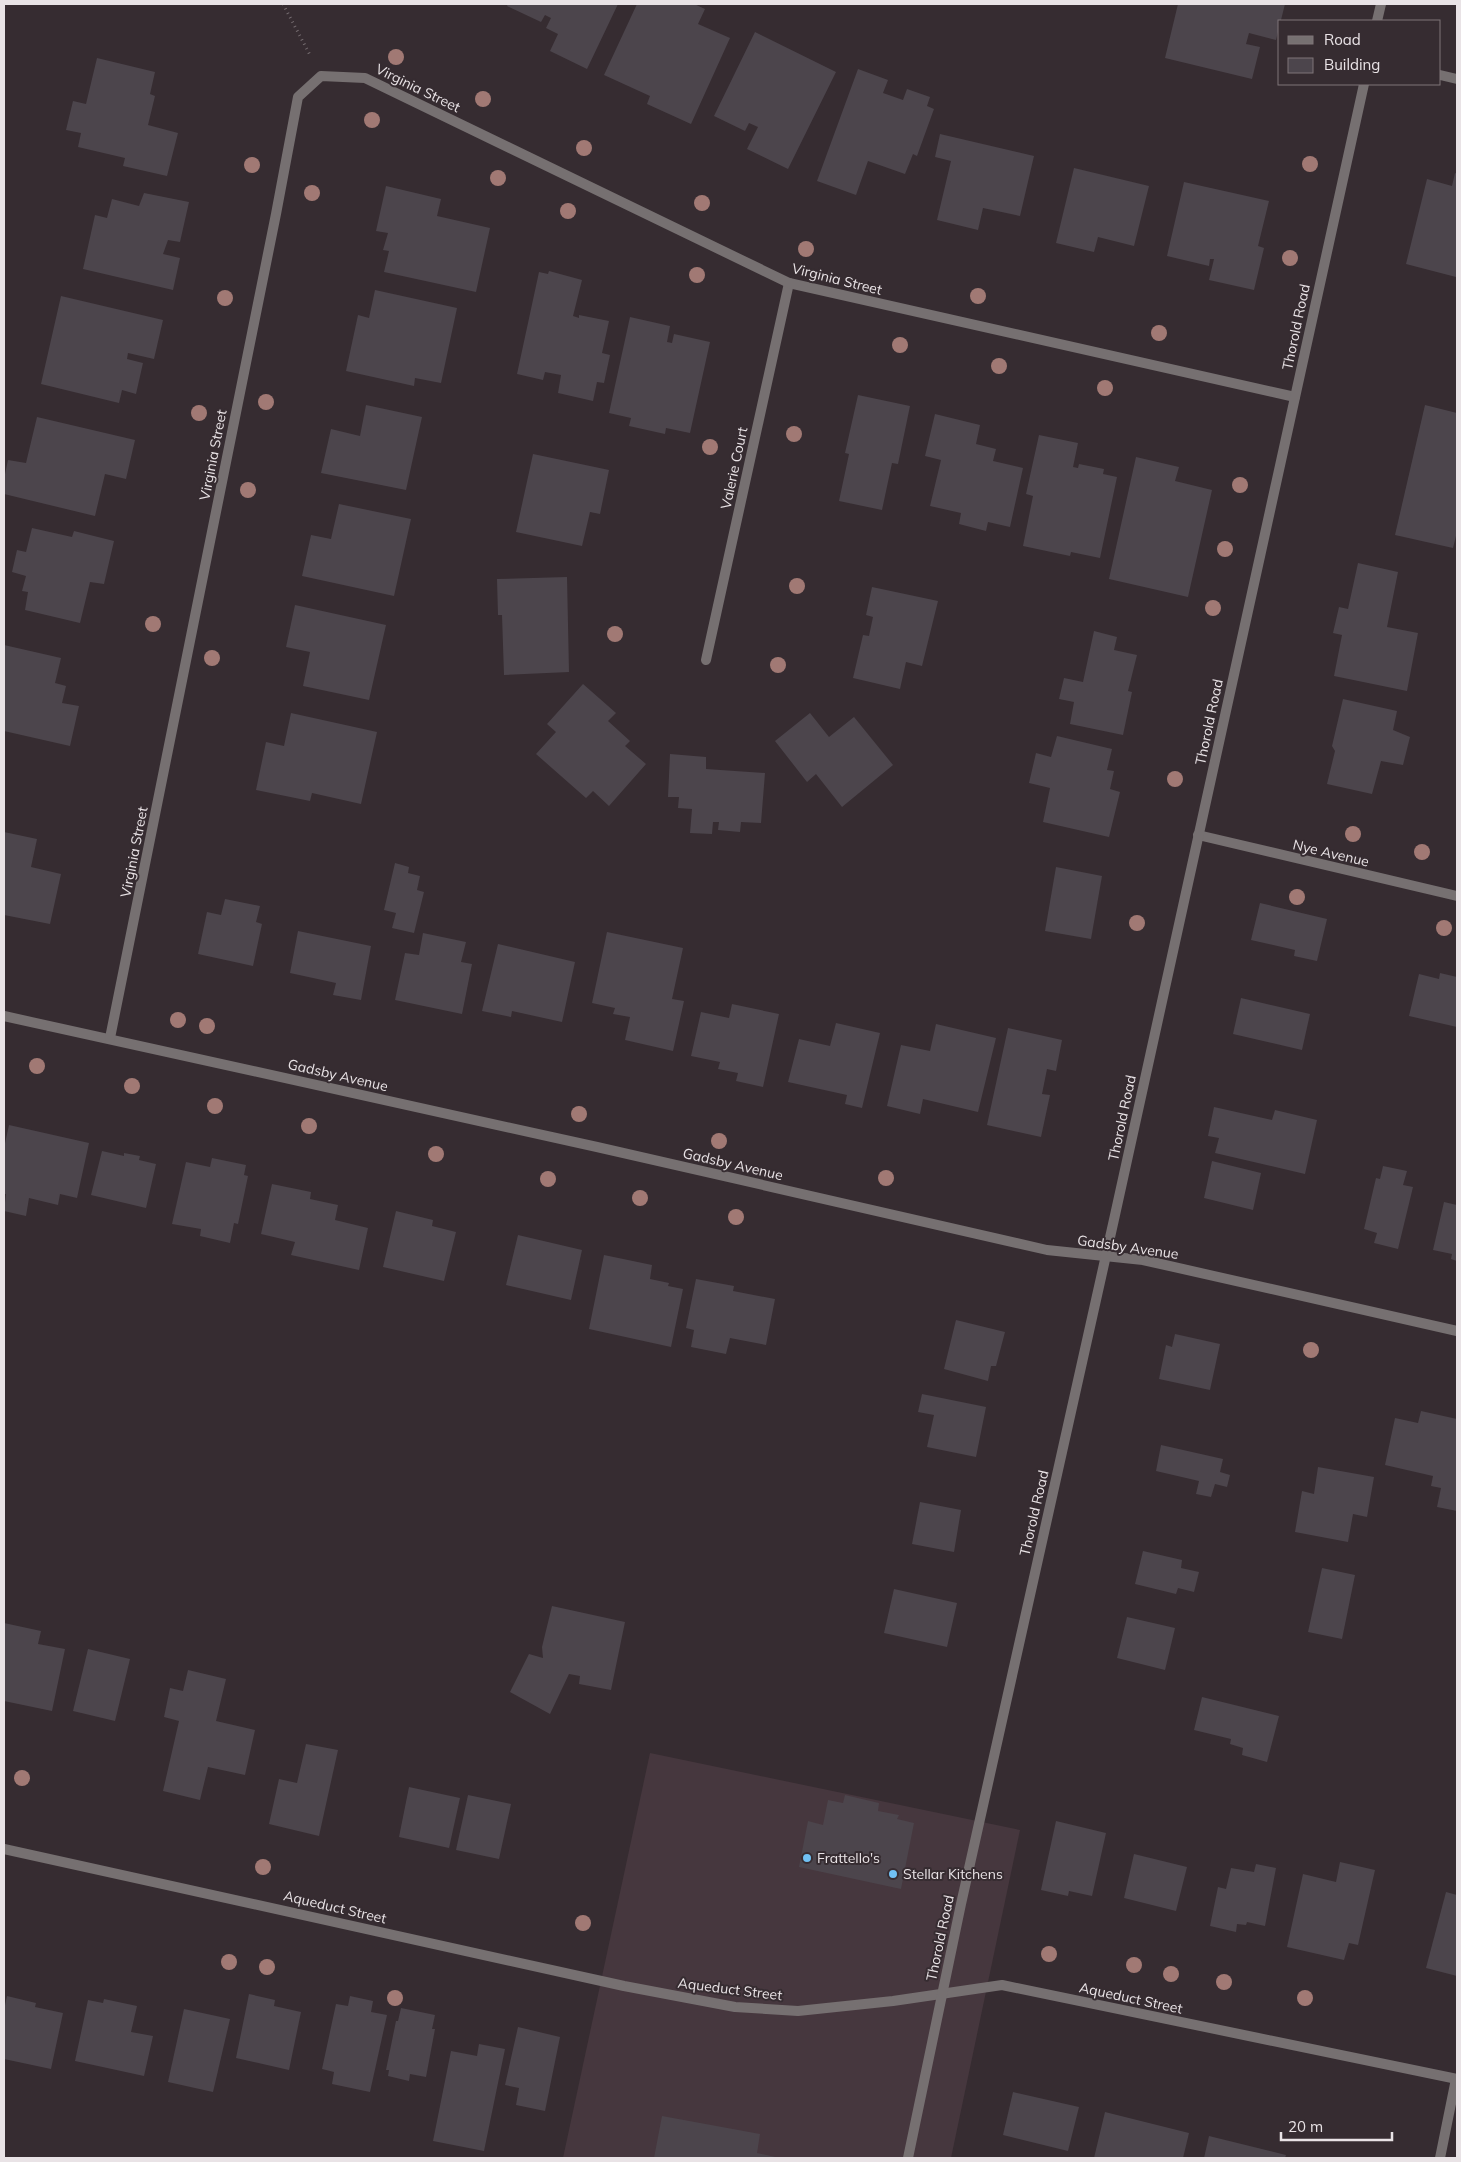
<svg xmlns="http://www.w3.org/2000/svg" width="1461" height="2162" font-family="Mulish,sans-serif">
  <rect width="100%" height="100%" fill="#362c31"/>
  <!-- built -->
  <path fill="#46373e" d="M650,1753l370,77 -69,328h-388z"/>
  <!-- building -->
  <g fill="#4c454c">
    <path d="M508,4h110l-31,65 -37,-18 8,-17 -12,-6 5,-10 -6,-3 -4,7 -34,-16z"/>
    <path d="M637,4h57l11,5 -7,15 32,14 -39,86 -44,-20 3,-8 -46,-21z"/>
    <path d="M1178,4h107l-9,36 -27,-7 -3,11 14,3 -8,32 -87,-21z"/>
    <path d="M755,32l81,40 -48,97 -41,-20 11,-22 -9,-4 -4,8 -31,-15z"/>
    <path d="M97,58l58,14 -5,22 5,2 -7,29 30,8 -11,43 -44,-10 2,-8 -47,-11 3,-14 -15,-3 7,-29 13,3z"/>
    <path d="M858,69l30,11 -5,13 20,7 4,-11 23,8 -3,9 7,3 -17,47 -4,-2 -8,20 -37,-13 -12,34 -39,-14z"/>
    <path d="M940,134l94,22 -14,60 -37,-8 -5,22 -41,-10 14,-59 -16,-4z"/>
    <path d="M1074,168l75,18 -15,60 -36,-9 -4,15 -38,-9z"/>
    <path d="M1455,173l2,1 -1,103 -50,-13 21,-85 25,7z"/>
    <path d="M1184,182l85,19 -11,45 6,2 -10,42 -45,-10 5,-21h-4l-1,7 -42,-10z"/>
    <path d="M386,186l55,13 -4,17 53,12 -14,64 -92,-20 5,-21 -6,-1 5,-17 -12,-2z"/>
    <path d="M144,193l45,9 -9,40 -12,-2 -5,14 17,4 -7,32 -90,-21 12,-54 12,3 5,-19 27,7z"/>
    <path d="M549,271l33,9 -9,36 6,2v-3l30,6 -7,32 8,2 -6,28 -7,-1 -4,19 -35,-8 3,-18 -16,-3 -2,8 -26,-6 22,-102 9,2z"/>
    <path d="M375,290l82,18 -16,75 -26,-5 -1,8 -68,-15 12,-56 11,3z"/>
    <path d="M61,296l102,24 -9,39 -26,-6 -1,6 16,4 -7,31 -14,-4 -3,13 -78,-19z"/>
    <path d="M630,317l40,9 -3,16 5,1 2,-9 36,8 -20,91 -24,-5 -1,6 -36,-8 2,-8 -22,-5z"/>
    <path d="M858,395l52,11 -12,58 -6,-1 -10,47 -43,-9 10,-47 -4,-1z"/>
    <path d="M366,405l56,12 -16,73 -85,-17 10,-44 29,7z"/>
    <path d="M1425,405l32,8v119l-4,16 -58,-13z"/>
    <path d="M935,414l45,11 -4,19 20,5 -3,12 30,7 -13,59 -22,-5 -2,9 -27,-7 2,-11 -31,-7 11,-46 -16,-4z"/>
    <path d="M37,417l98,23 -9,39 -21,-5 -10,42 -91,-22v-15l4,-19 18,3z"/>
    <path d="M1039,435l39,8 -5,24 5,1 1,-4 25,5 -1,5 14,3 -17,81 -29,-6 -1,4 -47,-10 10,-50 -7,-2z"/>
    <path d="M533,454l76,16 -9,44 -10,-2 -8,34 -66,-14z"/>
    <path d="M1136,457l43,10 -4,14 37,9 -24,107 -79,-18z"/>
    <path d="M339,504l72,15 -17,77 -92,-20 9,-41 20,4z"/>
    <path d="M32,528l40,9 2,-6 40,10 -10,43 -14,-2 -10,41 -55,-13 3,-18 -6,-1 4,-15 -14,-4 5,-22 9,2z"/>
    <path d="M1358,563l40,9 -11,55 31,6 -11,58 -73,-15 8,-41 -9,-2 6,-26 9,2z"/>
    <path d="M567,577l2,95 -65,3 -2,-60h-4l-1,-36z"/>
    <path d="M872,587l66,14 -16,65 -16,-4 -6,27 -47,-11 10,-43 6,1 4,-19 -7,-2z"/>
    <path d="M295,605l91,20 -17,75 -66,-14 7,-34 -24,-5z"/>
    <path d="M1094,631l23,6 -3,13 23,5 -9,36 4,1 -9,43 -53,-11 4,-22 -15,-3 5,-21 19,4z"/>
    <path d="M4,645l57,13 -6,25 11,3 -4,17 17,3 -9,40 -66,-15z"/>
    <path d="M583,684l33,29 -8,8 22,20 -5,5 21,18 -37,42 -16,-15 -7,7 -50,-44 20,-22 -9,-8z"/>
    <path d="M1343,699l54,12 -4,19 17,7 -7,28 -22,-4 -9,33 -45,-10 8,-33 -3,-5z"/>
    <path d="M291,713l86,19 -16,72 -49,-11 -2,8 -54,-11 10,-48 18,4z"/>
    <path d="M810,713l19,24 25,-20 39,48 -51,42 -26,-33 -9,8 -32,-41z"/>
    <path d="M1057,736l55,13 -5,21 7,1 -4,18 10,3 -11,45 -66,-15 7,-34 -21,-5 7,-30 15,4z"/>
    <path d="M670,754l36,3v12l59,4 -4,50 -20,-1 -1,10 -22,-2 1,-8h-6l-1,12 -22,-1 2,-24 -14,-1 1,-11h-11z"/>
    <path d="M4,832l33,7 -6,28 30,7 -11,50 -46,-9z"/>
    <path d="M395,863l14,4 -1,6 12,3 -3,14 7,2 -10,41 -22,-5 4,-15 -12,-3z"/>
    <path d="M1056,867l46,9 -11,63 -46,-8z"/>
    <path d="M225,899l35,7 -4,16 6,2 -9,42 -55,-12 9,-42 14,3z"/>
    <path d="M1260,903l67,16 -10,42 -23,-5 1,-6 -44,-10z"/>
    <path d="M298,931l73,15 -10,54 -28,-5 3,-12 -46,-10z"/>
    <path d="M607,932l76,16 -11,51 12,2 -11,50 -48,-11 5,-23 -17,-3 2,-6 -23,-5z"/>
    <path d="M423,933l43,9 -5,20 11,2 -10,50 -67,-14 10,-47 14,2z"/>
    <path d="M498,944l77,18 -13,60 -50,-11 -1,6 -29,-6z"/>
    <path d="M1440,973l17,4v50l-48,-11 10,-42 20,5z"/>
    <path d="M1241,998l69,16 -8,36 -69,-16z"/>
    <path d="M732,1004l47,10 -16,73 -27,-6 2,-8 -20,-4 2,-7 -29,-6 10,-44 28,6z"/>
    <path d="M836,1023l44,10 -18,75 -17,-4 2,-9 -59,-13 11,-43 31,7z"/>
    <path d="M936,1024l60,14 -18,74 -55,-13 -3,15 -33,-8 14,-61 29,6z"/>
    <path d="M1008,1028l54,12 -6,31 -9,-2 -5,25 8,1 -9,42 -54,-12z"/>
    <path d="M1214,1107l58,13 3,-10 42,10 -12,54 -90,-21 4,-15 -11,-2z"/>
    <path d="M9,1125l80,18 -12,55 -17,-4 -2,11 -29,-7 -3,18 -22,-5 2,-17h-2v-46z"/>
    <path d="M102,1151l22,5v-3l16,3 -1,4 17,4 -10,44 -55,-13z"/>
    <path d="M212,1158l34,7 -2,10 4,1 -10,48 -4,-1 -4,20 -30,-7 1,-7 -29,-5 14,-62 24,5z"/>
    <path d="M1212,1161l49,12 -8,37 -49,-12z"/>
    <path d="M1383,1166l24,5 -4,14 10,2 -15,62 -24,-6 3,-10 -13,-4 12,-51 4,1z"/>
    <path d="M272,1184l39,8 -1,7 28,6 -3,15 33,8 -9,42 -68,-15 4,-13 -34,-8z"/>
    <path d="M1444,1202l13,3v56l-6,-2 1,-5 -19,-4z"/>
    <path d="M396,1211l37,9 -1,6 24,6 -12,49 -61,-14z"/>
    <path d="M518,1235l64,15 -11,50 -65,-15z"/>
    <path d="M604,1255l48,10 -2,14 19,4 -1,3 15,3 -12,58 -82,-18z"/>
    <path d="M696,1279l38,7 -1,5 42,8 -9,46 -36,-7 -4,16 -35,-7 3,-17 -8,-2z"/>
    <path d="M956,1320l49,12 -9,34h-5l-3,15 -44,-12z"/>
    <path d="M1175,1334l45,10 -10,46 -51,-11 7,-34 6,2z"/>
    <path d="M922,1394l64,13 -10,50 -49,-10 7,-32 -16,-3z"/>
    <path d="M1421,1411l36,8v92l-20,-4 4,-19 -10,-2 2,-10 -48,-11 10,-47 23,5z"/>
    <path d="M1161,1445l62,14 -3,13 10,3 -3,12 -12,-3 -4,13 -15,-3 3,-13 -43,-10z"/>
    <path d="M1318,1467l56,10 -7,40 -14,-3 -5,28 -53,-10 7,-41 12,3z"/>
    <path d="M920,1502l41,8 -7,42 -42,-8z"/>
    <path d="M1143,1551l39,9 -1,8 18,4 -5,20 -16,-4 -2,6 -41,-10z"/>
    <path d="M1322,1568l33,7 -13,64 -34,-7z"/>
    <path d="M894,1589l63,14 -10,44 -63,-14z"/>
    <path d="M552,1606l73,16 -14,68 -32,-6 1,-8 -11,-2 -19,40 -40,-22 19,-38 14,4 -1,-11z"/>
    <path d="M1127,1617l48,11 -10,42 -48,-12z"/>
    <path d="M4,1623l37,8 -3,13 27,5 -13,62 -48,-10z"/>
    <path d="M88,1649l42,10 -15,62 -42,-10z"/>
    <path d="M188,1670l38,9 -10,42 39,9 -10,45 -37,-8 -8,33 -37,-9 16,-70 -15,-4 6,-29 13,3z"/>
    <path d="M1202,1697l77,19 -12,46 -25,-7 1,-7 -13,-4 1,-5 -37,-9z"/>
    <path d="M306,1744l32,6 -19,86 -50,-12 10,-45 18,4z"/>
    <path d="M409,1787l51,11 -11,50 -50,-11z"/>
    <path d="M468,1795l43,9 -12,55 -43,-9z"/>
    <path d="M845,1795l34,8 -1,8 21,4 -2,4 17,4 -13,66 -102,-22 9,-46 15,4 5,-25 15,3z"/>
    <path d="M1056,1821l50,12 -14,63 -23,-5 -1,5 -27,-6z"/>
    <path d="M1134,1854l53,13 -11,44 -52,-13z"/>
    <path d="M1340,1862l35,8 -17,75 -9,-2 -5,17 -57,-13 16,-73 33,8z"/>
    <path d="M1256,1864l20,4 -11,58 -18,-4 -1,3 -9,-1 -1,8 -26,-6 8,-39 8,2 5,-21 23,4z"/>
    <path d="M1446,1892l11,3v81l-31,-8z"/>
    <path d="M249,1994l26,6 -1,6 27,6 -12,58 -53,-12z"/>
    <path d="M7,1996l29,7 -1,4 28,6 -12,56 -47,-10v-49z"/>
    <path d="M350,1996l23,5 -2,11 16,3 -17,77 -38,-8 2,-12 -12,-3 14,-65 12,2z"/>
    <path d="M104,1999l33,7 -6,26 22,4 -9,40 -69,-15 13,-61 15,3z"/>
    <path d="M401,2008l34,7 -3,14h3l-9,48 -16,-3 -1,7 -21,-5 1,-6h-3l10,-49h2z"/>
    <path d="M184,2009l46,10 -17,73 -45,-10z"/>
    <path d="M518,2027l42,10 -15,74 -29,-6 3,-17 -14,-3z"/>
    <path d="M479,2044l26,5 -21,102 -51,-10 18,-90 26,5z"/>
    <path d="M1013,2092l66,15 -11,44 -65,-16z"/>
    <path d="M1105,2112l84,21 -6,25h-89z"/>
    <path d="M662,2116l98,18 -3,19 23,5h-126z"/>
    <path d="M1209,2136l77,19 -1,3h-81z"/>
  </g>
  <g fill="none" stroke-linecap="round" stroke-linejoin="round">
    <!-- path -->
    <path stroke="#776e72" stroke-width="3" stroke-dasharray="1 4" stroke-linecap="butt" d="M283,4l27,51"/>
    <!-- minor -->
    <g stroke="#767071" stroke-width="10">
      <path d="M1377,21l4,-17"/>
      <path d="M1440,75l17,4"/>
      <path d="M706,660l83,-377"/>
      <path d="M1198,835l259,61"/>
      <path d="M4,1016l593,131 450,103 96,10 314,71"/>
      <path d="M110,1038l166,-824 22,-117 23,-21 44,2 424,205 506,114"/>
      <path d="M4,1849l620,137 111,21 63,4 95,-10 109,-16 455,94"/>
      <path d="M908,2158l53,-254 154,-689 249,-1131"/>
      <path d="M1440,2158l16,-79"/>
    </g>
  </g>
  <!-- trees -->
  <g fill="#a17974">
    <circle cx="396" cy="57" r="8"/>
    <circle cx="483" cy="99" r="8"/>
    <circle cx="372" cy="120" r="8"/>
    <circle cx="584" cy="148" r="8"/>
    <circle cx="1310" cy="164" r="8"/>
    <circle cx="252" cy="165" r="8"/>
    <circle cx="498" cy="178" r="8"/>
    <circle cx="312" cy="193" r="8"/>
    <circle cx="702" cy="203" r="8"/>
    <circle cx="568" cy="211" r="8"/>
    <circle cx="806" cy="249" r="8"/>
    <circle cx="1290" cy="258" r="8"/>
    <circle cx="697" cy="275" r="8"/>
    <circle cx="978" cy="296" r="8"/>
    <circle cx="225" cy="298" r="8"/>
    <circle cx="1159" cy="333" r="8"/>
    <circle cx="900" cy="345" r="8"/>
    <circle cx="999" cy="366" r="8"/>
    <circle cx="1105" cy="388" r="8"/>
    <circle cx="266" cy="402" r="8"/>
    <circle cx="199" cy="413" r="8"/>
    <circle cx="794" cy="434" r="8"/>
    <circle cx="710" cy="447" r="8"/>
    <circle cx="1240" cy="485" r="8"/>
    <circle cx="248" cy="490" r="8"/>
    <circle cx="1225" cy="549" r="8"/>
    <circle cx="797" cy="586" r="8"/>
    <circle cx="1213" cy="608" r="8"/>
    <circle cx="153" cy="624" r="8"/>
    <circle cx="615" cy="634" r="8"/>
    <circle cx="212" cy="658" r="8"/>
    <circle cx="778" cy="665" r="8"/>
    <circle cx="1175" cy="779" r="8"/>
    <circle cx="1353" cy="834" r="8"/>
    <circle cx="1422" cy="852" r="8"/>
    <circle cx="1297" cy="897" r="8"/>
    <circle cx="1137" cy="923" r="8"/>
    <circle cx="1444" cy="928" r="8"/>
    <circle cx="178" cy="1020" r="8"/>
    <circle cx="207" cy="1026" r="8"/>
    <circle cx="37" cy="1066" r="8"/>
    <circle cx="132" cy="1086" r="8"/>
    <circle cx="215" cy="1106" r="8"/>
    <circle cx="579" cy="1114" r="8"/>
    <circle cx="309" cy="1126" r="8"/>
    <circle cx="719" cy="1141" r="8"/>
    <circle cx="436" cy="1154" r="8"/>
    <circle cx="886" cy="1178" r="8"/>
    <circle cx="548" cy="1179" r="8"/>
    <circle cx="640" cy="1198" r="8"/>
    <circle cx="736" cy="1217" r="8"/>
    <circle cx="1311" cy="1350" r="8"/>
    <circle cx="22" cy="1778" r="8"/>
    <circle cx="263" cy="1867" r="8"/>
    <circle cx="583" cy="1923" r="8"/>
    <circle cx="1049" cy="1954" r="8"/>
    <circle cx="229" cy="1962" r="8"/>
    <circle cx="1134" cy="1965" r="8"/>
    <circle cx="267" cy="1967" r="8"/>
    <circle cx="1171" cy="1974" r="8"/>
    <circle cx="1224" cy="1982" r="8"/>
    <circle cx="395" cy="1998" r="8"/>
    <circle cx="1305" cy="1998" r="8"/>
  </g>
  <!-- markers -->
  <g fill="#70c1f4" stroke="#362c31" stroke-width="2">
    <circle cx="807" cy="1858" r="5"/>
    <circle cx="893" cy="1874" r="5"/>
  </g>
  <g text-anchor="middle" stroke-width="4" stroke-linejoin="round" paint-order="stroke">
    <!-- street labels -->
    <g font-size="14" fill="#e9e3e6" stroke="#362c31">
      <text transform="translate(418 88) rotate(26)" y="5">Virginia Street</text>
      <text transform="translate(837 279) rotate(14)" y="5">Virginia Street</text>
      <text transform="translate(1296 327) rotate(-78)" y="5">Thorold Road</text>
      <text transform="translate(213 455) rotate(-79)" y="5">Virginia Street</text>
      <text transform="translate(734 468) rotate(-78)" y="5">Valerie Court</text>
      <text transform="translate(1209 722) rotate(-78)" y="5">Thorold Road</text>
      <text transform="translate(134 852) rotate(-79)" y="5">Virginia Street</text>
      <text transform="translate(1331 853) rotate(13)" y="5">Nye Avenue</text>
      <text transform="translate(338 1075) rotate(13)" y="5">Gadsby Avenue</text>
      <text transform="translate(1122 1118) rotate(-78)" y="5">Thorold Road</text>
      <text transform="translate(733 1164) rotate(13)" y="5">Gadsby Avenue</text>
      <text transform="translate(1128 1247) rotate(8)" y="5">Gadsby Avenue</text>
      <text transform="translate(1034 1513) rotate(-77)" y="5">Thorold Road</text>
      <text transform="translate(335 1907) rotate(13)" y="5">Aqueduct Street</text>
      <text transform="translate(940 1938) rotate(-78)" y="5">Thorold Road</text>
      <text transform="translate(730 1989) rotate(7)" y="5">Aqueduct Street</text>
      <text transform="translate(1131 1998) rotate(12)" y="5">Aqueduct Street</text>
    </g>
    <!-- poi labels -->
    <g font-size="14" fill="#e9e3e6" stroke="#362c31" text-anchor="start">
      <text x="817" y="1863">Frattello's</text>
      <text x="903" y="1879">Stellar Kitchens</text>
    </g>
  </g>
  <!-- border -->
  <rect width="1461" height="2162" fill="none" stroke="#e9e3e6" stroke-width="10"/>
  <!-- legend -->
  <rect x="1278" y="20" width="162" height="65" fill="#362c31" stroke="#7e7579"/>
  <rect x="1288" y="36" width="25" height="8" fill="#767071" stroke="#7e7579"/>
  <text x="1324" y="45" font-size="15" fill="#e9e3e6">Road</text>
  <rect x="1288" y="58" width="25" height="15" fill="#4c454c" stroke="#7e7579"/>
  <text x="1324" y="70" font-size="15" fill="#e9e3e6">Building</text>
  <!-- scale -->
  <path d="M1281 2132v8h111v-8" fill="none" stroke="#e9e3e6" stroke-width="2.5"/>
  <text x="1288" y="2132" font-size="15" fill="#e9e3e6" stroke="#362c31" stroke-width="4" paint-order="stroke">20 m</text>
</svg>
